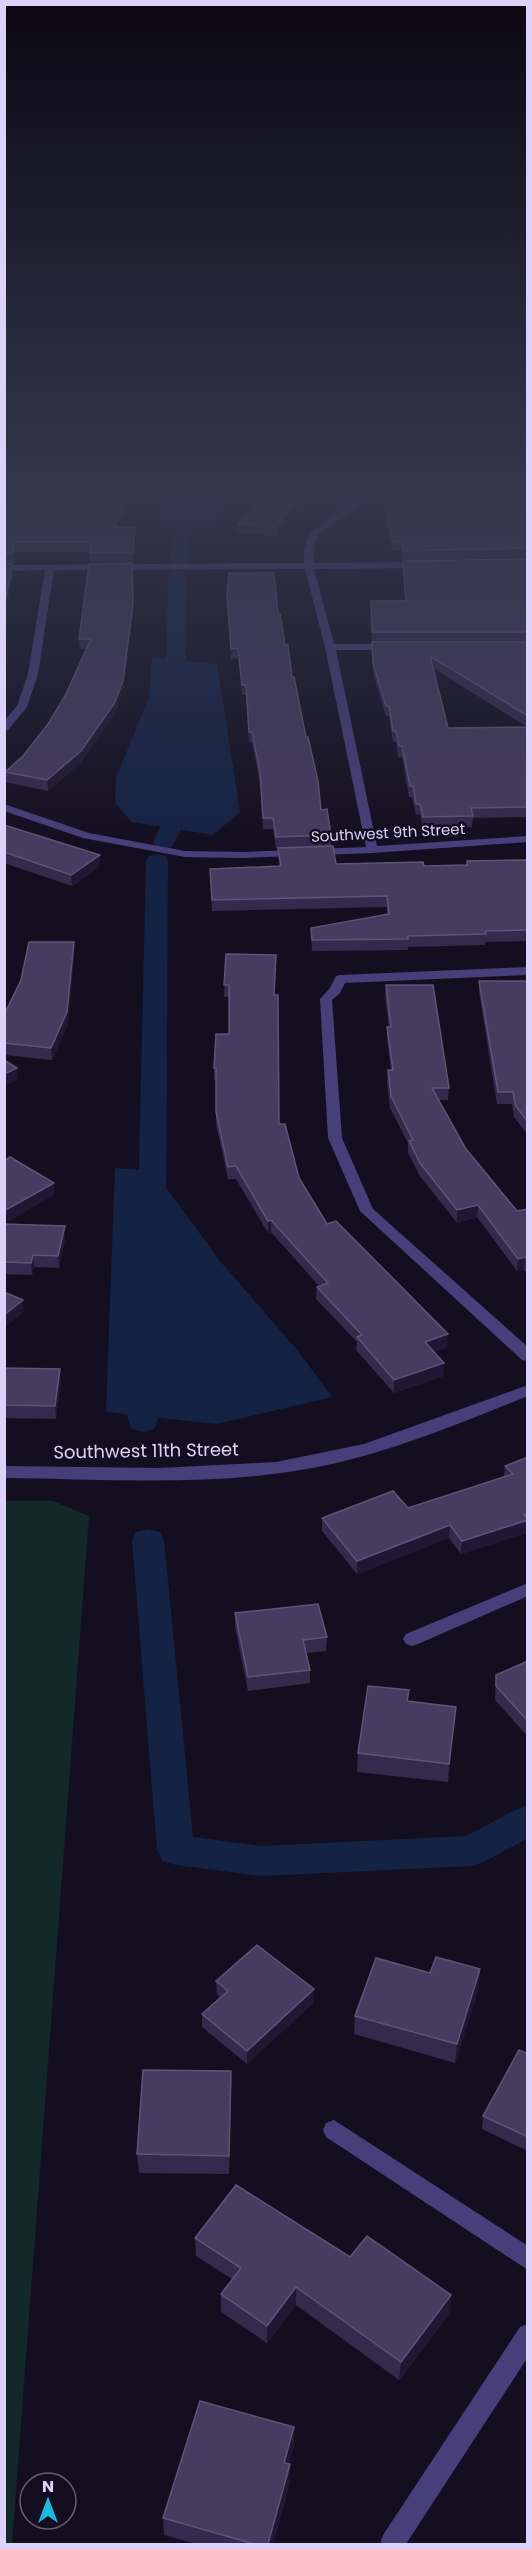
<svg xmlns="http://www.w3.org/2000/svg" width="532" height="2549" font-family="Poppins,sans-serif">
  <rect width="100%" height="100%" fill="#140f20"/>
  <!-- green -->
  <path fill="#132829" d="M4,1501h49l36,15 -77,1028h-8z"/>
  <!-- water -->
  <g fill="#142244">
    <path d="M163,487h103l-43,25 -12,18 -53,3z"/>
    <path d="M152,658l65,6 23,148 -27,23 -81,-13 -17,-19 1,-26 33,-79z"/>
    <path d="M115,1168l39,3 66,90 78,90 34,46 -115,27 -111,-12z"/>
  </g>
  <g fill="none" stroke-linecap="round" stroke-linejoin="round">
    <!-- canal -->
    <g fill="#142244" fill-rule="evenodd">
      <path d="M178,487h16l-6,74 -3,4h-12l-3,-4z"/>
      <path d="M177,570l6,1 3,4v124l-3,4h-14l-3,-4 2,-124 3,-4z"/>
      <path d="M175,784l7,2c11,15 -1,47 -10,61l-8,2 -8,-2 -3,-5 10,-21 1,-31 4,-4z"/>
      <path d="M157,854l8,2 3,5 -2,349 -4,6 -10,2 -10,-2 -4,-6 8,-349 3,-5z"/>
      <path d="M143,1366l11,3c8,13 8,47 0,60l-11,3 -11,-3c-8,-13 -8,-47 0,-60z"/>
      <path d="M148,1529l12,3 4,8 29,297 69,9 204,-10 49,-26 13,-5v33l-44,24 -13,4 -209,10 -86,-11 -13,-4 -6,-11 -25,-310 4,-8z"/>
    </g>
    <!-- minor -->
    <g fill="#473f7a" fill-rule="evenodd">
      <path d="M56,487h9c-15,16 -40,13 -61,13v-6h38z"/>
      <path d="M365,487h8v5l56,-2 4,3 -4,3 -59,2 -52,37 -4,13v15l109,-1 5,3 -5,3 -109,1 20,75h59l5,3 -5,3h-57l41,196 151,-10v6l-156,11 -129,5 -58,-1 -102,-19 -79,-27v-7l85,29 96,18 58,1 123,-5 -41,-200 -20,-78 -251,1 -16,104 -11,33 -19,23 -4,1v-10l13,-15 11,-32 17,-104 -41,1v-6l300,-2v-15l7,-16 53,-38z"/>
      <path d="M528,967v8l-183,8 -5,10 -8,7 10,138 31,71 155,138v14l-6,-1 -162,-149 -32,-73 -8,-139 10,-11 6,-12 4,-1z"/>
      <path d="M528,1385v11c-71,28 -141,58 -216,72 -101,19 -205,11 -308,10v-12l156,2 116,-6 88,-18z"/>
      <path d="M528,1583v13l-110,48 -6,2 -6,-2 -3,-5 3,-5z"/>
      <path d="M334,2120l194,126v24l-202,-133 -3,-7 3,-7z"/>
      <path d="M528,2324v33l-122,187h-26l3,-9 137,-208z"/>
    </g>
  </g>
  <!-- wall -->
  <g fill="#342a4c" fill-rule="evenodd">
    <path d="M4,487h27l-1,5h-26z"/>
    <path d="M276,487h56l-14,13h-7l-9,12 -7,-1 -18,25 -39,-3v-9z"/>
    <path d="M407,487h78l-78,2z"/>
    <path d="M528,487v71l-126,2v-9h-10l-9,-43v-9h26l1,-9z"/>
    <path d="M4,493l23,10 92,24h16l-2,35h-43v-10h-75l-1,11h-9l8,10 -2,15 -7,33z"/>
    <path d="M528,559v83h-156l-1,-41h34l-2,-40z"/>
    <path d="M227,594l51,20 43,196 10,25v11l5,18 88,2 42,-1 1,-4 60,-1 1,-8v89l-43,1v3l-77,2v3l-96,1 -1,-23 76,-14v-7l-175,4 -2,-42 69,-3 -1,-18h-2l-3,-19h-10l-3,-46 -8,-41h-3l-3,-47h-4l-4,-37 -7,1z"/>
    <path d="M133,613l-10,78 -9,23 -33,48 -33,29 -43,-9v-10l18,-16 25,-32 17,-28 21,-47h-6l-1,-10z"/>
    <path d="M372,642h156v175l-55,1 -1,9 -49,1 -3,-14 -4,1 -4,-18h-3l-7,-40h-4l-2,-15h-3l-4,-26h-3l-13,-43zM433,668l94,59 -79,1z"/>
    <path d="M4,825l96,30v11l-28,20 -68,-23z"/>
    <path d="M74,942v12l-6,70 -16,36 -48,-5v-40z"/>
    <path d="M226,954l49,41 4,129 20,54 28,46 120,123 -13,5 10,11 -1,13 -49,17 -38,-43 1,-8 -41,-43 1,-12 2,-1 -48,-54 -3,1 -32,-54h-8l-12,-55v-44h-2v-12l15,-34v-37h-5z"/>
    <path d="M479,981h49v154l-14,-18 -2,-13h-15l-18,-112z"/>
    <path d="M386,985l63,103 -1,12h-10l28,49 51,62 11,-2v65l-4,-4 -7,1 -40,-54 -20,6 -37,-47 -12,-23v-10l-18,-35 -3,-26 1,-12h3l-4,-31v-12h2l-4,-30z"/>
    <path d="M4,1224l61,2v13l-6,29 -25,-1 -2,8 -28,-1z"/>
    <path d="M4,1368l57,13 -5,38 -52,-1z"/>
    <path d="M528,1457l-2,76 -65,21 -12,-16 -92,36 -35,-43v-13l86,-10 96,-32 1,-10z"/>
    <path d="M235,1613l92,24 -1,14 -20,2 4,17v13l-62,8 -13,-64z"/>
    <path d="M528,1661v76l-33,-37 1,-25z"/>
    <path d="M409,1690l-1,11 46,24 -6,57 -91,-10 1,-19z"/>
    <path d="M216,1981l97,22 -66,61 -45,-37v-13l18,-17 -3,-2z"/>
    <path d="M479,1988l-24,75 -101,-29 1,-18z"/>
    <path d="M528,2054v97l-46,-22 1,-13z"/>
    <path d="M231,2089l-2,85 -90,-1 -2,-19z"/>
    <path d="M195,2238l155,19 101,38 -1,18 -51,67 -103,-75 -29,38 -46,-31v-18l11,-15 -36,-23z"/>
    <path d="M294,2427v18l-6,19h2v18l-17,62h-77l-32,-9 -1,-17z"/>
  </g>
  <!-- shaded-wall -->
  <g fill="#1f1733">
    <path d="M135,487h6l-27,50v-10z"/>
    <path d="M322,487h10l-14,13v-9z"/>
    <path d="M312,491l-1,9 -9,12v-9z"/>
    <path d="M295,502v9l-18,25v-9z"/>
    <path d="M135,527v10l-2,25v-9z"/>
    <path d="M15,542v10l-1,11 -1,-10z"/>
    <path d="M132,563l1,50 -10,78 -9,23 -33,48 -33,29 -1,-11z"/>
    <path d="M12,564l1,9 -2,15 -7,33v-14z"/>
    <path d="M100,855v11l-28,20 -1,-11z"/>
    <path d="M74,942v12l-6,70 -16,36 -1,-12z"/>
    <path d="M17,1068l1,12 -14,6v-12z"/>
    <path d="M54,1183v12l-50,29v-13z"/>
    <path d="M478,1205l-1,12 -20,6v-13z"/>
    <path d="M271,1220v12l-3,1v-12z"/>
    <path d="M65,1226v13l-6,29 -1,-12z"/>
    <path d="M33,1255l1,12 -2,8 -1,-12z"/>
    <path d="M525,1257l-1,13 -7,1 1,-12z"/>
    <path d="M23,1300l1,12 -20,16v-13z"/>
    <path d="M448,1334l-1,13 -22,8v-13z"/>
    <path d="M444,1363l-1,13 -49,17v-13z"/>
    <path d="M60,1369l1,12 -5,38 -1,-13z"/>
    <path d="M528,1513l-2,20 -65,21 1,-13z"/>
    <path d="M450,1525l-1,13 -92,36v-13z"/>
    <path d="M456,1707l-2,18 -6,57 1,-18z"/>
    <path d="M480,1969l-1,19 -24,75 2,-19z"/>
    <path d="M314,1989l-1,14 -66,61v-13z"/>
    <path d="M231,2071v18l-2,85v-18z"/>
    <path d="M296,2287v18l-29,38v-17z"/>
    <path d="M451,2295l-1,18 -51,67 2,-18z"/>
    <path d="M294,2427v18l-10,35v-17z"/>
    <path d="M290,2464v18l-17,62h-5z"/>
  </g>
  <!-- building -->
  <g fill="#463c5f" stroke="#5d5477" stroke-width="1.5">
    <path d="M93,487h42l-21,40h21l-2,26h-43l1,-11h-76l-2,11 -9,1v-61h23l-2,11 62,-6z"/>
    <path d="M276,487h46l-4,4h-6l-10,12 -7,-1 -18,25 -39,-3 26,-32 6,1z"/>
    <path d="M528,487v61l-125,3 -1,-9h-9l-10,-43h29l-2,-9z"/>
    <path d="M528,559v73h-156l-1,-31h35l-3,-40z"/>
    <path d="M4,563l8,1 -2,14 -6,29z"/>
    <path d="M132,563l1,40 -10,78 -9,23 -33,47 -34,29 -42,-8 18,-16 25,-32 17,-28 26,-57h-12l10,-75z"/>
    <path d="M229,573h45l4,41h2l5,31h3l4,32h2l12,60h2l10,44 3,29 6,-1 4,26 -55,2 -3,-19h-10l-3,-46 -8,-40h-3l-3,-47h-4l-4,-37 -7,1 -4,-55z"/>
    <path d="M372,642h156v74l-98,-60 18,72 80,-1v80l-57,1 2,8 -50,1 -3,-13h-4l-3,-18h-3l-8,-40h-3l-3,-15h-3l-4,-25h-3l-13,-43z"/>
    <path d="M4,825l96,30 -29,20 -67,-23z"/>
    <path d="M333,846l3,18 87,-2 1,4 43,-1v-4l61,-1v70l-43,1 1,3 -78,2v3l-96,1 -1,-12 78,-14 -2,-18 -175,4 -2,-31 71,-3 -3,-18z"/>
    <path d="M29,942h45l-7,70 -16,36 -47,-5v-28l17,-35z"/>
    <path d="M226,954l50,1 -2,40h4l1,129h6l14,54 28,46 9,-3 112,113 -23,8 19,21 -50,17 -37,-43 5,-2 -45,-48 11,-4 -57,-63 -3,1 -32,-55 -8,1 -12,-55v-44h-2l2,-34h13v-49h-5z"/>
    <path d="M479,981h49v141l-13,-17 -2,-13h-15z"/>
    <path d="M386,985h47l16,103h-17l34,61 51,62 11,-2v51l-3,-3 -7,2 -40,-54 -21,5 -37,-47 -11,-22 4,-1 -22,-44 -3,-26h5l-6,-43h4z"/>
    <path d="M4,1060l13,8 -13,6z"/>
    <path d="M10,1157l44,26 -50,28v-50z"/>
    <path d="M4,1224l61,2 -7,30 -25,-1 -2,8 -27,-1z"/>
    <path d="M4,1292l19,8 -19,15z"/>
    <path d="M4,1368l56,1 -5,37 -51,-1z"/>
    <path d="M528,1457v56l-4,1 4,6 -66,21 -12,-16 -93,36 -35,-43 71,-27 15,17 105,-34 -8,-8z"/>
    <path d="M318,1604l9,33 -24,3 7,30 -62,7 -13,-64z"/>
    <path d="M528,1661v60l-32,-35v-11z"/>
    <path d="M368,1686l41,4 -2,11 49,6 -7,57 -91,-11z"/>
    <path d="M257,1945l57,44 -67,62 -45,-37 26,-23 -12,-10z"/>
    <path d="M436,1957l44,12 -23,75 -102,-28 21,-58 54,15z"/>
    <path d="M519,2050l9,4v83l-45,-21z"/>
    <path d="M143,2070l88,1 -2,85 -92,-2z"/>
    <path d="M236,2185l114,72 17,-21 84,59 -50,67 -105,-75 -29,39 -46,-32 20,-26 -46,-30z"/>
    <path d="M200,2401l94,26 -10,36 6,1 -22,80h-14l-91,-26z"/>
  </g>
  <!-- sky -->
  <linearGradient id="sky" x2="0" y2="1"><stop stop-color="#0b0812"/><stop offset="0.58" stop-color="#34374e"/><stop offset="1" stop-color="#34374e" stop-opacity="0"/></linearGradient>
  <rect width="532" height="844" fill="url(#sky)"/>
  <g text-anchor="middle" stroke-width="5" stroke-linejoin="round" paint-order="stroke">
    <!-- far-street labels -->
    <g font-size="15" fill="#dbd3fa" stroke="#140f20">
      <text transform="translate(388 833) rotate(-3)" y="5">Southwest 9th Street</text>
    </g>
    <!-- street labels -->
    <g font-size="18" fill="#dbd3fa" stroke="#140f20">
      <text transform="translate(146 1451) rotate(-1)" y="6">Southwest 11th Street</text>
    </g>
  </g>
  <!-- border -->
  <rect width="532" height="2549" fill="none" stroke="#dbd3fa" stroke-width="12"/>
  <!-- north arrow -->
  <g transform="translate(48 2501)"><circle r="28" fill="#140f20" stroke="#645d77" stroke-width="1.5"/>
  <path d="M0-4.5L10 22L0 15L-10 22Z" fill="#18bbe1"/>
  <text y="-9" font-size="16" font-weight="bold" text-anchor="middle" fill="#dbd3fa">N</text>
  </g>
</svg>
